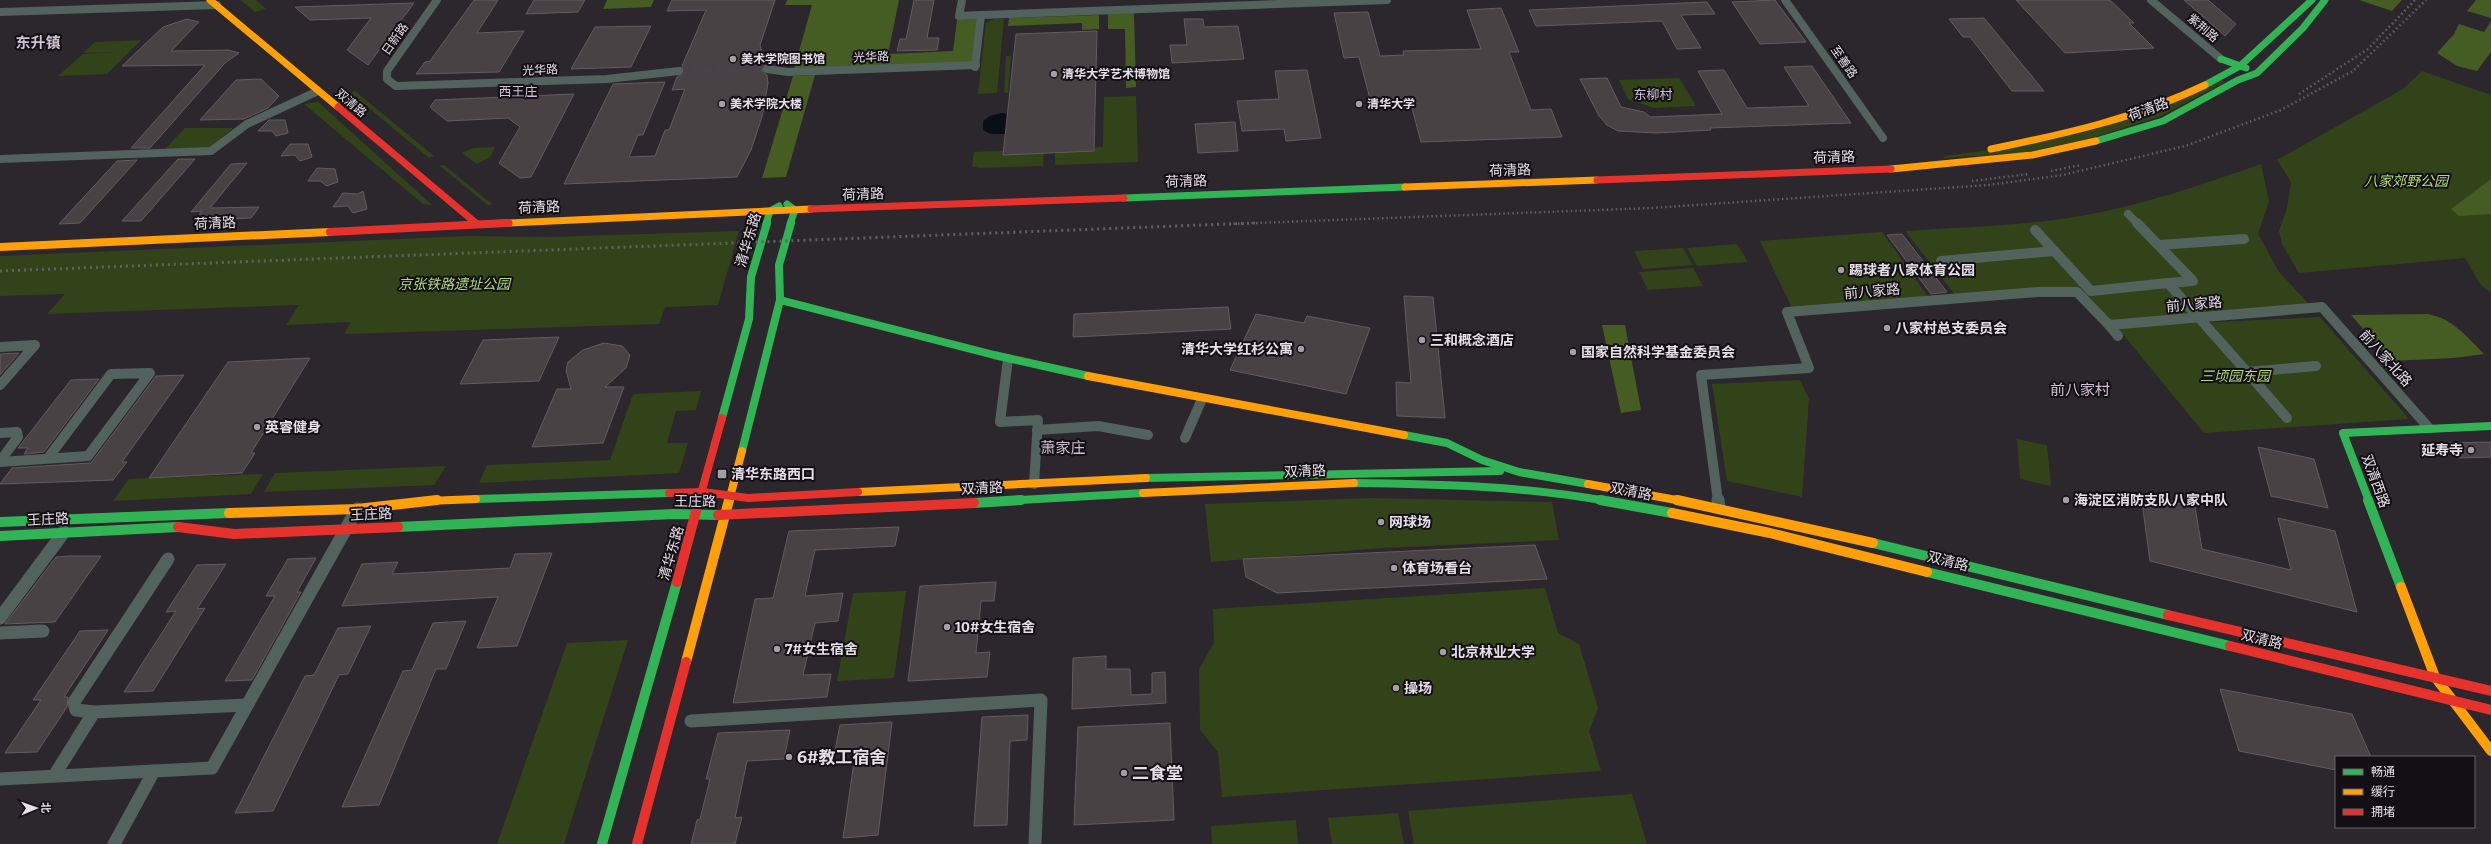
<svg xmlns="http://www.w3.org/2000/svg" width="2491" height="844" font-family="Bitter,'Noto Sans SC',serif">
  <rect width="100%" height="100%" fill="#2c262d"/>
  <!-- green -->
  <g fill="#334319">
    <path d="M240,0h16l10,9 -11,3z"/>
    <path d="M994,19h10l-7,74 -19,1 8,-71z"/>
    <path d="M141,40l-34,34 -49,2 25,-22 34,-2 -34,1 12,-11z"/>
    <path d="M1006,56h5l-3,37h-4z"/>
    <path d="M2422,71l69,24v198l-11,-9 -15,-26 -166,15 -17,-29 -3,-13 8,-23 4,-26 -14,-22 126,-71z"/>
    <path d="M1679,78l17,28 -43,2 -25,-9 -9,-19z"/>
    <path d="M2222,80l3,2 -64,34 -72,23 -68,14 -78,5 1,-2 84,-11 61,-14z"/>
    <path d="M355,91l79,65 -5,2 -78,-65z"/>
    <path d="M1136,96l2,66 -83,3v-16l48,-2 1,-50z"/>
    <path d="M318,102l114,103 -9,-1 -119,-100z"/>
    <path d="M185,128h48l-24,20 -45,2z"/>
    <path d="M495,147l-5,10 -13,7 -15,-11 11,-5z"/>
    <path d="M1044,149l-1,17 -64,2 -7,-2 2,-14z"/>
    <path d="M2261,164l8,37 -11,33 21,38 30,32 -200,18 -33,-35 -120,9 -51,-65c60,-4 122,-5 181,-16 60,-11 118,-31 175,-51z"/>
    <path d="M444,165l48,39 -3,2 -49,-40z"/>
    <path d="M739,231l-21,74 -53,2 -6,17 -315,10 7,-12 -65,3 13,-20 -252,9 18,-20 -65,2v-40l469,-20 78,1z"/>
    <path d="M1882,232l47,66 -137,10 -32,-67z"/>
    <path d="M1737,244l11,18 -51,4 -10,-18z"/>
    <path d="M1683,248l10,17 -50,4 -9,-18z"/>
    <path d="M1693,268l10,18 -55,4 -9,-18z"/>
    <path d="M2320,317l89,102 -205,14 -87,-106z"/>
    <path d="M1800,380l9,19 -7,98 -75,-16 -15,-97z"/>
    <path d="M701,391l-5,19 -20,1 -9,32h21l-9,30 -200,10 8,-18 123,-5 23,-66z"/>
    <path d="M2017,439l30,6 4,41 -31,-7z"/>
    <path d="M446,466l-12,19 -170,7 11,-19z"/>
    <path d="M263,474l-12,20 -138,7 16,-22z"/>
    <path d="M1370,498l182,4 7,38 -177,8 -171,14 -6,-58z"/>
    <path d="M1545,588l13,45 21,11 19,64 -9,23 12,40 -379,26 -4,-45 -18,-22 -1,-61 15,-26 -1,-34z"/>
    <path d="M906,591l-12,87 -57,3 16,-88z"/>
    <path d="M628,640l-64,204h-67l70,-201z"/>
    <path d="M1632,794l15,50h-233l-6,-33z"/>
    <path d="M1398,813l6,31h-72l-4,-26z"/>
    <path d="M1296,820l2,24h-86l-1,-18z"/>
  </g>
  <!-- forest -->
  <g fill="#455c22">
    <path d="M607,0h47l-3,7 -48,2z"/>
    <path d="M787,0h112l-11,54 65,-3 4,-31 20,-1 -5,43 -178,7 18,-64h-27z"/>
    <path d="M2359,0h43l-10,11z"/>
    <path d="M2476,0h15v18l-24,-7z"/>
    <path d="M1134,13l2,74 -10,1 -1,-59h-17v-15z"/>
    <path d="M1099,15v14l-17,1v-7l-74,3 1,-8z"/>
    <path d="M2491,21v31l-14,19 -20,-5 -20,-13 17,-19 5,-10 25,8z"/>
    <path d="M815,75l-29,102 -24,1 31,-102z"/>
    <path d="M2491,179v35l-32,2 -8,-7z"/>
    <path d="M2427,314c26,4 40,23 57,40l-30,4 -63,3 -40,-46z"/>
    <path d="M1602,325h23l16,85 -20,3z"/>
  </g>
  <!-- water -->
  <path fill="#081015" d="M1001,113l10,1 -4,20h-17l-7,-4v-9l7,-5z"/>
  <!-- building -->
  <g fill="#494244" stroke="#635c5e">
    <path d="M474,0h24l-21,33 47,-2 -25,41 -83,2 9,-12 5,-1z"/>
    <path d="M534,0h51l-7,12 -52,2z"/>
    <path d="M672,0h103l-15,45 5,19 -3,7 5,4 1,8 -6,34 -11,33 -14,27 -173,7 49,-100 52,-2 -22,53h-5l-9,22 26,-1 10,-26h4l16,-41 -13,1 5,-13 7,-4 -2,-7 24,-56 -39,1z"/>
    <path d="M914,0h20l-7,38h12l-2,12 -40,1 3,-12h6z"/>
    <path d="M1775,0l31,42 -46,2 -28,-42z"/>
    <path d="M2016,0h94l24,23h-5l25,25 -89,5z"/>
    <path d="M2184,0h24l28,24 -11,12z"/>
    <path d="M1707,2l8,12 -34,1 20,33 -24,1 -15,-28 -126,5 -7,-16z"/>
    <path d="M414,3l-46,62 -21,-15 24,-32 -61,2 -15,-13z"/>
    <path d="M1501,8l18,44h-10l22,58 20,-1 11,28 -141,5 -11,-41 -39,2 -12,-46 -15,1 -10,-45 34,-1 12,44 24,-1 -1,-4 78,-2 -14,-39z"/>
    <path d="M1984,18l60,73h-32l-42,-54h-7l-14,-18z"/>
    <path d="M187,19l12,3 -28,29 57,-1 11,3 -14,10 -75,85h-19l74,-83 -83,1 41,-39z"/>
    <path d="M1184,19h19l1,8 34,-1 6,33 -72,4 -2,-18h17z"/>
    <path d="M651,26l-20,41 -60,2 24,-42z"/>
    <path d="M1097,31l-3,120 -91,4 13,-121z"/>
    <path d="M1812,66l39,57 -141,5 1,2 -54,3 -39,-2 -11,-6 -8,-9 -19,-37 27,-1 14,29 23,5 6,5 72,-3 -24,-43 26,-1 23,38 62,-2 -25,-39z"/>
    <path d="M1307,70l14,68 -35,3 -2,-12 -42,2 -5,-30 42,-2 -4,-28z"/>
    <path d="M261,79l18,17 -11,12 -24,11 -44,1 36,-40z"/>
    <path d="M574,94l-43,83 -11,1 -21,-15 21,-36 -12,-9 -61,3 -17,-14 5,-7z"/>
    <path d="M269,120h16l3,13 -12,3 -4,-5h-14z"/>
    <path d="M1235,122l3,29 -40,2 -3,-29z"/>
    <path d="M290,144h18l4,13 -12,4 -5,-6 -14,1z"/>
    <path d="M178,159h17l-54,62h-19z"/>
    <path d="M137,160l-57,63 -21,1 58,-63z"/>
    <path d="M247,163l-37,45 49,-1 -8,11 -56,2 7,-9 -11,1 40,-48z"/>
    <path d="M317,168l18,1 3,13 -12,4 -5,-5h-13z"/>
    <path d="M363,191l4,18 -14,4 -5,-7 -15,1 10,-14 15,1z"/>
    <path d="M1902,234l45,58 -16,2 -44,-59z"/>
    <path d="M1404,296l29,1 12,121 -48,-2 -1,-34 15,1z"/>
    <path d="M1228,307l3,22 -158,8 1,-23z"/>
    <path d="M1256,314l48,9 3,-7 63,12 -24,66 -116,-24z"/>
    <path d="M559,337l-20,44 -79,3 23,-44z"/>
    <path d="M604,343l18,3 8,9 -4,13 -21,19h19l-21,56 -71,4 25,-58h14l-5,-19 2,-8 15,-12z"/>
    <path d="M19,353l-19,22v-21z"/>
    <path d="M310,358l-59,95h4l-13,20 -93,5 79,-116z"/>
    <path d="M184,375l-62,87h5l-14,18 -113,4 12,-16 79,-5 65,-87z"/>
    <path d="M99,379l-55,73 -20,2 4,-6h-10l53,-68z"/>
    <path d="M2491,442v15l-32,1 -14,-15z"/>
    <path d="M2258,447l56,12 14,49 -57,-12z"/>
    <path d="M2141,495l54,12 7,42 89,21 -13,-52 57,13 22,81 -207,-51z"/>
    <path d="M899,527l-4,19 -80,4 -10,46 38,-3 -5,28 -23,2 -12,52 28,-1 -4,23 -94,6 22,-104 18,-1 16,-67z"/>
    <path d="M1535,545l12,34 -270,14 -31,-16 -3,-18z"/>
    <path d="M552,553l-35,93 -40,2 21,-51 -156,9 20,-42 36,-2 -6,12 118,-6 5,-14z"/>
    <path d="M69,556h32l-46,66 -50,2 51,-67z"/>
    <path d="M316,558l-19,34h4l-49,88 -27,1 50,-85h-9l22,-37z"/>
    <path d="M226,564l-29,45 8,-1 -52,83 -29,1 52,-81 -10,1 31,-47z"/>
    <path d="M996,582l-2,19h-13l-5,52 14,-1 -3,25 -79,4 12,-95z"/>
    <path d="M466,621l-20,48h-10l-57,136 -37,2 61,-136 9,-1 21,-47z"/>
    <path d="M371,626l-23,48 -9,1 -66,136 -38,2 70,-137 9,-1 24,-47z"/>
    <path d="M108,630l-44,67h4l-1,10 -30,45 -32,1 36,-53h-8l47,-69z"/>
    <path d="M1106,656v13h24l1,26 21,-1v-21l13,-1 1,31 -94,6 1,-51z"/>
    <path d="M2220,689l132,25 19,43h-35v13l-97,-19z"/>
    <path d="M1028,715l-1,25 -17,1 -3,84 -33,1 8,-109z"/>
    <path d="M892,722l-14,113 -35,3 13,-89 -21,1 5,-25z"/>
    <path d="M1170,723l4,97 -100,5 4,-98z"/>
    <path d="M790,730l-6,29 -37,2 -12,57 7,-1 -7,27h-44l6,-24 3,-1 10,-40h-4l12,-46z"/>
  </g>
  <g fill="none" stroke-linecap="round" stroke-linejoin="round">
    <!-- street-tunnel -->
    <path stroke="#484249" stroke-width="8" stroke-dasharray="8 4" stroke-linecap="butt" d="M679,71l88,-2"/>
    <!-- street-far2 -->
    <g stroke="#52625c" stroke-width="8">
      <path d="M437,0l-50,71v8l9,7 211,-7 72,-8"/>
      <path d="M962,0l-3,16 22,-1 -6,52"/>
      <path d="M1785,0l98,138"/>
      <path d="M2151,0l70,59"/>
      <path d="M0,12l217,-7"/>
      <path d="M981,15l406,-15"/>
      <path d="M767,69l21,3 188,-7"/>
      <path d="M0,159l211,-8 36,-27 71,-33"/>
      <path d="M2128,214l10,10"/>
    </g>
    <!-- street-far1 -->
    <g stroke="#52625c" stroke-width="10">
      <path d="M2137,223l56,58 -25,2"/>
      <path d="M2035,230l56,61 77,-8 79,89 69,-6"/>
      <path d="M2159,245l85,-6"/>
      <path d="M1941,261l114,-10"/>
      <path d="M2109,325l9,11"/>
      <path d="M0,347l35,-2 -35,40"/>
      <path d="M1008,359l-8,63 38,-2 -4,64"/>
      <path d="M2247,372l40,46"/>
      <path d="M1037,430l61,-4 50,9"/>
      <path d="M0,433l17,-1 1,5 -18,24"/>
      <path d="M1185,438l17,-39"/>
      <path d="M0,462l88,-6 62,-83 -39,1 -63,84"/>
      <path d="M1718,501l-17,-126 108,-7 -22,-56 251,-20h39l32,33 213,-18 107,121"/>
    </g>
    <!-- street -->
    <g stroke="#52625c" stroke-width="13">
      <path d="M1718,500l1,8"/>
      <path d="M0,618l64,-86"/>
      <path d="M0,633l43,-2"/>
      <path d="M94,712l-18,-2 -2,-8 94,-143"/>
      <path d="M691,721l350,-21 -6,144"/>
      <path d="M54,776l40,-64 153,-7"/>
      <path d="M0,779l154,-8"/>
      <path d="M114,844l40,-73 58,-3 145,-259"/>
    </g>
    <!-- fast-far2 -->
    <g stroke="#30b455" stroke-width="7">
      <path d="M2221,59l25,9"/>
      <path d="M2205,85l35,-19 72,-66"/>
      <path d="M2096,141l67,-20 75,-41 19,-7 46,-45 22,-28"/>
      <path d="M1124,198l281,-11"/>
      <path d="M787,204l8,6 -5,14"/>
      <path d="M766,224l4,-13 9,-5"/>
    </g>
    <!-- fast-far1 -->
    <g stroke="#30b455" stroke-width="8">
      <path d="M780,300l214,55 94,21"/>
      <path d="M722,418l27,-99 2,-42 16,-54"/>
      <path d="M1404,435l43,8 35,17 37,12 69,12"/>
      <path d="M742,451l38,-151 -1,-35 12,-42"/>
      <path d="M1146,478l354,-7"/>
      <path d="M1354,483c84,1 169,3 252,18"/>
      <path d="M476,499l193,-6"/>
      <path d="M1004,501l139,-8"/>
      <path d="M2369,501l-26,-68 148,-7"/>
    </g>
    <!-- fast -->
    <g stroke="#30b455" stroke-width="10">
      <path d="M1600,500l72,13"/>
      <path d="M2368,500l33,87"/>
      <path d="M974,503l47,-3"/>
      <path d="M0,522l229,-9"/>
      <path d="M398,527l276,-13 44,1"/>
      <path d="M0,536l178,-9"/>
      <path d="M1873,543l295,72"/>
      <path d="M1927,572l303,74"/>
      <path d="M602,844l75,-262"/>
    </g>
    <!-- slow-far2 -->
    <g stroke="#ff9f0a" stroke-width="7">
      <path d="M210,0l128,107"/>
      <path d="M1991,149c74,-15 146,-31 214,-64"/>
      <path d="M1891,169l141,-14 64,-14"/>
      <path d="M1405,187l192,-7"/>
      <path d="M509,223l302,-14"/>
    </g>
    <!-- slow-far1 -->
    <g stroke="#ff9f0a" stroke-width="8">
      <path d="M0,247l330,-15"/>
      <path d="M1088,376l316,59"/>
      <path d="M1588,484l94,17"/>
      <path d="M858,492l288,-14"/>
      <path d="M1143,493l211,-10"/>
      <path d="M428,501l48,-2"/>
      <path d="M729,501l13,-50"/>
    </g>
    <!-- slow -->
    <g stroke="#ff9f0a" stroke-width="10">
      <path d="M1677,500l196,43"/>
      <path d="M229,513l128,-4 80,-9"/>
      <path d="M1672,513l98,20 157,39"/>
      <path d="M2401,587l34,90 56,74"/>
      <path d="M686,662l43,-162"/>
    </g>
    <!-- jam-far2 -->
    <g stroke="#e5322d" stroke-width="7">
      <path d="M338,107l139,117"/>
      <path d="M1597,180l294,-11"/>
      <path d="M811,209l313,-11"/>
      <path d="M486,224l23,-1"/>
    </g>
    <!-- jam-far1 -->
    <g stroke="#e5322d" stroke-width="8">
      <path d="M330,232l176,-9"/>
      <path d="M669,493l34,-1 45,6 110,-6"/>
      <path d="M699,501l23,-83"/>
    </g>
    <!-- jam -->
    <g stroke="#e5322d" stroke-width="10">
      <path d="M718,515l256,-12"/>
      <path d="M178,527l56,7 164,-7"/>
      <path d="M677,582l22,-82"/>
      <path d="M2168,615l323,76"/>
      <path d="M2230,646l261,64"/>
      <path d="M637,844l49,-182"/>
    </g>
    <!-- rail-far1 -->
    <g stroke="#5e6262" stroke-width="2.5" stroke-dasharray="1.5 3" stroke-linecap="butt">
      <path d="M2299,94l69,-45 47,-49"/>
      <path d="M2051,171l30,-6"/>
      <path d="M1972,181l57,-7"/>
      <path d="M1229,224l423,-16 336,-23 75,-10 122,-29 96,-36 72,-39 73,-71"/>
    </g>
    <!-- rail -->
    <path stroke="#5e6262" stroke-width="3" stroke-dasharray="2 4" stroke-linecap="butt" d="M0,271l1255,-48"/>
  </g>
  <!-- markers -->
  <g fill="#a59ea7" stroke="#130f14" stroke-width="1.5">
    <circle cx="733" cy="59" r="4"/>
    <circle cx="1054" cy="74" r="4"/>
    <circle cx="722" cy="104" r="4"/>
    <circle cx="1359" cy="104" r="4"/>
    <circle cx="1841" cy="270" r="4"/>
    <circle cx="1887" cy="328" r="4"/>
    <circle cx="1422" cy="340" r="4"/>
    <circle cx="1301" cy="349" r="4"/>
    <circle cx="1573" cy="352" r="4"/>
    <circle cx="257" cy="427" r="4"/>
    <circle cx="2471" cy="450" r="4"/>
    <rect x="717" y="469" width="10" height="10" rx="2"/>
    <circle cx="2066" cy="500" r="4"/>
    <circle cx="1381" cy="522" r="4"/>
    <circle cx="1394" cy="568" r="4"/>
    <circle cx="947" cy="627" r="4"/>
    <circle cx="777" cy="649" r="4"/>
    <circle cx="1443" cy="652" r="4"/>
    <circle cx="1396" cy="688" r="4"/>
    <circle cx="789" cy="757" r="4"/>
    <circle cx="1124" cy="773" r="4"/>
  </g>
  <g text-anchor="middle" stroke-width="4" stroke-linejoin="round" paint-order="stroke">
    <!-- far-street labels -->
    <g font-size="12" fill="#e6dfe8" stroke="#130f14">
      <text transform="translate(2203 28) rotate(40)" y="4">紫荆路</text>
      <text transform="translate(395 39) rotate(-55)" y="4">日新路</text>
      <text transform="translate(871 57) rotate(-2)" y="4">光华路</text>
      <text transform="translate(1844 62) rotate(55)" y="4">至善路</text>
      <text transform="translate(540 70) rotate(-2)" y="4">光华路</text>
      <text transform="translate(351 103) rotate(40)" y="4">双清路</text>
    </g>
    <!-- far-poi labels -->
    <g font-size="12" font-weight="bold" fill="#e6dfe8" stroke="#130f14" text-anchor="start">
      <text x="741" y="63">美术学院图书馆</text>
      <text x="1062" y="78">清华大学艺术博物馆</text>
      <text x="730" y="108">美术学院大楼</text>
      <text x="1367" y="108">清华大学</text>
    </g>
    <!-- far-neighbourhood labels -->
    <g font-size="13" fill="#cec1d1" stroke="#130f14">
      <text x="518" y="96">西王庄</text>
      <text x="1653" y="99">东柳村</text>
    </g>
    <!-- street labels -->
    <g font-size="14" fill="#e6dfe8" stroke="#130f14">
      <text transform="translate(2148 109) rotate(-20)" y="5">荷清路</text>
      <text transform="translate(1834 157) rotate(-2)" y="5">荷清路</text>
      <text transform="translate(1510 170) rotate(-2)" y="5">荷清路</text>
      <text transform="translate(1186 181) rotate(-2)" y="5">荷清路</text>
      <text transform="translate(863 194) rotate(-2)" y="5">荷清路</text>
      <text transform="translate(539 207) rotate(-3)" y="5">荷清路</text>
      <text transform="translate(215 223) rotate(-3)" y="5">荷清路</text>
      <text transform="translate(748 240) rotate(-73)" y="5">清华东路</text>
      <text transform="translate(1872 291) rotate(-5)" y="5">前八家路</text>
      <text transform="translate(2194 304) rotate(-5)" y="5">前八家路</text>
      <text transform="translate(2386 358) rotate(48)" y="5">前八家北路</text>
      <text transform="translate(1305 471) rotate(-3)" y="5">双清路</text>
      <text transform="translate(2376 481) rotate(70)" y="5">双清西路</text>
      <text transform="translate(982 488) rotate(-3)" y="5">双清路</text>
      <text transform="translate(1631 491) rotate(11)" y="5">双清路</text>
      <text transform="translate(695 501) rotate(1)" y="5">王庄路</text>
      <text transform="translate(371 514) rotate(-3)" y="5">王庄路</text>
      <text transform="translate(48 519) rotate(-3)" y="5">王庄路</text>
      <text transform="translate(671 553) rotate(-74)" y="5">清华东路</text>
      <text transform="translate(1948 561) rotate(14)" y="5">双清路</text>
      <text transform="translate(2262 639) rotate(14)" y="5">双清路</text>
    </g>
    <!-- park labels -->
    <g font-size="14" font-style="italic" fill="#b3dc7e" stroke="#130f14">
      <text x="2406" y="186">八家郊野公园</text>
      <text x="454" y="289">京张铁路遗址公园</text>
      <text x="2235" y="381">三顷园东园</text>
    </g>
    <!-- poi labels -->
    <g font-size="14" font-weight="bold" fill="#e6dfe8" stroke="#130f14" text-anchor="start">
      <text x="1849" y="275">踢球者八家体育公园</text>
      <text x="1895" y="333">八家村总支委员会</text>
      <text x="1430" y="345">三和概念酒店</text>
      <text x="1293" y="354" text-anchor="end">清华大学红杉公寓</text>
      <text x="1581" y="357">国家自然科学基金委员会</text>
      <text x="265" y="432">英睿健身</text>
      <text x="2463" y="455" text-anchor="end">延寿寺</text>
      <text x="731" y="479">清华东路西口</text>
      <text x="2074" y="505">海淀区消防支队八家中队</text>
      <text x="1389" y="527">网球场</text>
      <text x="1402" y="573">体育场看台</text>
      <text x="955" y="632">10#女生宿舍</text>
      <text x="785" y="654">7#女生宿舍</text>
      <text x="1451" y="657">北京林业大学</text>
      <text x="1404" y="693">操场</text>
    </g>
    <!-- far-district labels -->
    <g font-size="15" font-weight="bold" fill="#cec1d1" stroke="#130f14">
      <text x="38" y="48">东升镇</text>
    </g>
    <!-- neighbourhood labels -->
    <g font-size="15" fill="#cec1d1" stroke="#130f14">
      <text x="2080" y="395">前八家村</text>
      <text x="1063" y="453">萧家庄</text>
    </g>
    <!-- near-poi labels -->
    <g font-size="17" font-weight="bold" fill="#e6dfe8" stroke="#130f14" text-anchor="start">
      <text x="797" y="763">6#教工宿舍</text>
      <text x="1132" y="779">二食堂</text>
    </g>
  </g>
  <!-- legend -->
  <rect x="2335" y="756" width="140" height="72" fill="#130f14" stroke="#676269"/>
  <rect x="2343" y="769" width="20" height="6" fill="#30b455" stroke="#676269"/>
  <text x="2371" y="776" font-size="12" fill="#e6dfe8">畅通</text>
  <rect x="2343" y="789" width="20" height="6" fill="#ff9f0a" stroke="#676269"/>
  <text x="2371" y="796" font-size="12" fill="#e6dfe8">缓行</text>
  <rect x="2343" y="809" width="20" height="6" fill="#e5322d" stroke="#676269"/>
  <text x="2371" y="816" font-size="12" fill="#e6dfe8">拥堵</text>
  <!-- north arrow -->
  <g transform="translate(36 808) rotate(88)" stroke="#130f14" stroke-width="3" paint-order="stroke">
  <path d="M0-3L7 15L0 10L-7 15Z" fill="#e6dfe8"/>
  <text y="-6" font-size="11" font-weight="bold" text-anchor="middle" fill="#e6dfe8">北</text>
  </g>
</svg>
